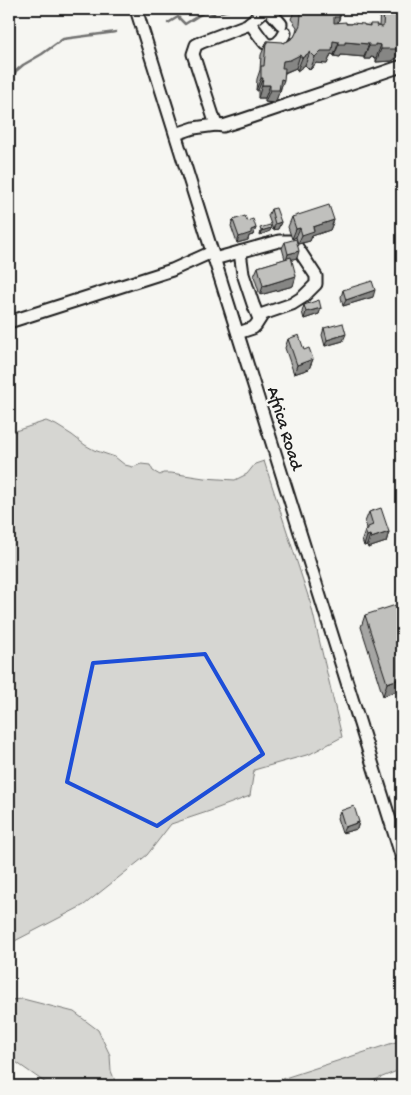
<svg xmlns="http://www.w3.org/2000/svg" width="411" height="1095" font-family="'Gochi Hand',sans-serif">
  <rect width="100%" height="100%" fill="#f6f6f2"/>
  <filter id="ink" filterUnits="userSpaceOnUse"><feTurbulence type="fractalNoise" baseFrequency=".02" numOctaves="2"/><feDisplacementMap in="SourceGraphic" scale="10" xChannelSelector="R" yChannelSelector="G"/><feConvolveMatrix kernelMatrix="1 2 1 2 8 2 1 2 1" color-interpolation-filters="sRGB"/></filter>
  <g filter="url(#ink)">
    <!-- green -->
    <g fill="#d6d6d2" stroke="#797977">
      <path d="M46,421l10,4 16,10 13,10 9,5 21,7 10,8 8,2 8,-3 9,1 3,6 7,4 3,-2h8l33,5 31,2 12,-6 8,-10 9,-3 47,144 31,132 -32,17 -56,16 -4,26 -40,15 -39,13 -24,31 -63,50 -75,39v-511z"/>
      <path d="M23,999l51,13 24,18 12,25 1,16 6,15h-67l-40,-28 -1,-1v-57z"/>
      <path d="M402,1040v29l-42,17h-100z"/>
    </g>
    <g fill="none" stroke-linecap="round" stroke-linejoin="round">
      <!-- stream -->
      <g stroke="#727271" stroke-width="2.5">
        <path d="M222,9l-1,3 11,-3"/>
        <path d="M168,23l10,-6 7,7 21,-13 8,3v-5"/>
        <path d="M9,83l4,-5 3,-7 7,-6 19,-11 21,-15 53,-7"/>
      </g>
      <!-- minor casing -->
      <g stroke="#1c1c1c" stroke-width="15">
        <g id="minor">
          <path d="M136,9l266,849"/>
          <path d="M268,9l13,15"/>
          <path d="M250,23c3,4 12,17 15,20 9,6 17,-3 20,-10"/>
          <path d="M216,125l7,1 19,-6 160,-54"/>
          <path d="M176,134l18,-6 22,-3 -23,-71 3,-9 6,-3 45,-17 19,-16"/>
          <path d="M240,252l3,22 10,30 6,15"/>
          <path d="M214,259l65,-18h14l23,35v8l-13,13 -11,7 -29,10 -7,11 -3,3 -15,5"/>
          <path d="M9,322l163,-52 40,-18"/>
        </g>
      </g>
      <!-- minor -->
      <use href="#minor" stroke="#f6f6f2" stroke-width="11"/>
    </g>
    <!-- wall -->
    <g fill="#a5a5a3" stroke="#1c1c1c">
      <path d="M295,9h46v4l-3,10 14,1v-1l12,2 15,1 1,-17h22v10l-1,9 1,17 -4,12 -6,4 -16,1v-4l-5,-1 -1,2h-6v-2l-23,-2 -1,2 -6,-1v-1l-3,-1 -4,10 -11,-1 -6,7 -5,-5 -8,6 -1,-3 -11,5 -5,19h-1l-4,11 -10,-1v-4h-7v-8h-2l1,-11 3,-9 1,-15 5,-12h1v-2l16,2 5,-2 6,-4 2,-4 1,-6 -6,-8z"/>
      <path d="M271,209l10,13 -3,7 -5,1 -5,-14z"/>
      <path d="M292,217l42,3 -4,10 -18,6 -2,5 -12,3 -2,-7 -4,2 -4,-12z"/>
      <path d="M233,220l14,1 9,7 -3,7 -4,1 -1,4 -11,3 -6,-17z"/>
      <path d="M285,242l12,16 -5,1 1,27 -33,9 -6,-19 4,-9 27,-8 -3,-11z"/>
      <path d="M343,290l30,7 -30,9 -2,-9z"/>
      <path d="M304,305l17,3 -2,6 -15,5 -2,-7z"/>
      <path d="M324,328l19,13 -18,5 -3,-11z"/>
      <path d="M288,339l16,11 9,9 -4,10 -15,5 -9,-26z"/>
      <path d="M369,512l20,20 -3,10 -18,6 -1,-3 -3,1 -2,-6 3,-9 1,-1 1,-2 -2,-6z"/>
      <path d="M365,615l37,74 -19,7 -22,-69z"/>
      <path d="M402,733v24l-4,-13z"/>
      <path d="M340,811l19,11 -2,7 -15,4 -5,-15z"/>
    </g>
    <!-- shaded-wall -->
    <g fill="#868684" stroke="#1c1c1c">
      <path d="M340,13h1l-6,17 -5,-1 4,-12z"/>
      <path d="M333,41l6,1 -5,13 -3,-1 -4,10 -11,-1 -6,7 5,-13 6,-6z"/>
      <path d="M345,42l24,2 -5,13 -23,-2 -1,2 -6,-1 5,-12z"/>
      <path d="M375,44l6,1 -5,13 -5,-1 -1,2h-6l5,-13z"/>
      <path d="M402,45l-4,12 -6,4 -16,1 5,-13z"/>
      <path d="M310,52l-5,13 -8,6 5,-13z"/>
      <path d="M300,55l-4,13 -10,4 -8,2 5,-13z"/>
      <path d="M261,78h2l-5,12h-2z"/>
      <path d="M281,79l3,1 -9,23 -10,-1 5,-12z"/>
      <path d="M262,85h8l-5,13h-7z"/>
      <path d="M334,220l-4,10 -18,6 -2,5 -12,3 4,-9 11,-8z"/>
      <path d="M281,222l-3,7 -5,1 2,-6z"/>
      <path d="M256,228l-3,7 -4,1 -1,4 -11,3 2,-6 12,-7z"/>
      <path d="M271,228l-1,3 -10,4 1,-4z"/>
      <path d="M300,228l-4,9 -4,2 4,-10z"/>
      <path d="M299,251l-2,7 -11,3 2,-7z"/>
      <path d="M296,276l-3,10 -33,9 3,-9z"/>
      <path d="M375,290l-2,7 -30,9 3,-6z"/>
      <path d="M321,308l-2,6 -15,5 2,-7z"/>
      <path d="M346,334l-3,7 -18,5 2,-6z"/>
      <path d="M313,359l-4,10 -15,5 3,-9z"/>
      <path d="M389,532l-3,10 -18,6 3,-10z"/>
      <path d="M370,535l-3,10 -3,1 3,-10z"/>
      <path d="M402,678v11l-19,7 4,-13z"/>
      <path d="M359,822l-2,7 -15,4 3,-6z"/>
    </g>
    <!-- building -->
    <g fill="#c0c0bd" stroke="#1c1c1c">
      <path d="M298,9h43v4h-1l-1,4h-5v6l12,-1v2h6v-1l12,1v1l6,1v-2h7l-1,2 7,1 1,-18h18l-1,19h1v16l-5,5h-16v-4l-6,-1v2h-6v-2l-24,-2v2h-6v-2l-6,-1 -1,10h-11l-6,6 -5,-5 -8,6 -2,-3 -10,5 -7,1 -1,7h3l-1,12 -3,-1 -2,11h-9v-5h-8l1,-7h-2v-12h3l2,-23h1v-2l16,1v1l5,-2 6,-4 6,-12 1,-11z"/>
      <path d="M329,205l5,15 -21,7 1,4 -12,4 -2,-7 -4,1 -4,-12z"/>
      <path d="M276,208l5,14 -6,2 -4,-15z"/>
      <path d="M245,216l2,5 6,-2 3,9 -5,2v3l-12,4 -6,-17z"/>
      <path d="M270,225l1,3 -10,3 -1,-3z"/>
      <path d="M296,239l3,12 -11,3 -3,-12z"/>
      <path d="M291,257l5,19 -33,10 -5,-19z"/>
      <path d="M372,281l3,9 -29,10 -3,-10z"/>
      <path d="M319,300l2,8 -15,4 -2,-7z"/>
      <path d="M343,323l3,11 -19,6 -3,-12z"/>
      <path d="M299,335l5,15 5,-2 4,11 -16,6 -9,-26z"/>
      <path d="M381,508l8,24 -18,6 -1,-3 -3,1 -2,-5 3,-1v-3l5,-2 -4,-13z"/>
      <path d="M402,603v75l-15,5 -22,-68z"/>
      <path d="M354,806l5,16 -14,5 -5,-16z"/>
    </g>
  </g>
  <!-- marked area -->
  <path fill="none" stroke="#1d4ed8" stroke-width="4" stroke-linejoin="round" d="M205,654l58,100 -106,72 -90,-44 26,-119z"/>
  <g text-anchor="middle" stroke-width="5" stroke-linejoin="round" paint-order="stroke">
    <!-- street labels -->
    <g font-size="18" fill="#1c1c1c" stroke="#f6f6f2">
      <text transform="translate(286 428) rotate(73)" y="6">Africa Road</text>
    </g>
  </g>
  <!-- margin -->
  <rect width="411" height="1095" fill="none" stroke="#f6f6f2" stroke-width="30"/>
  <rect x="15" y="15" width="381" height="1065" fill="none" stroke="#1c1c1c" stroke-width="2" filter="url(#ink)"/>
</svg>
